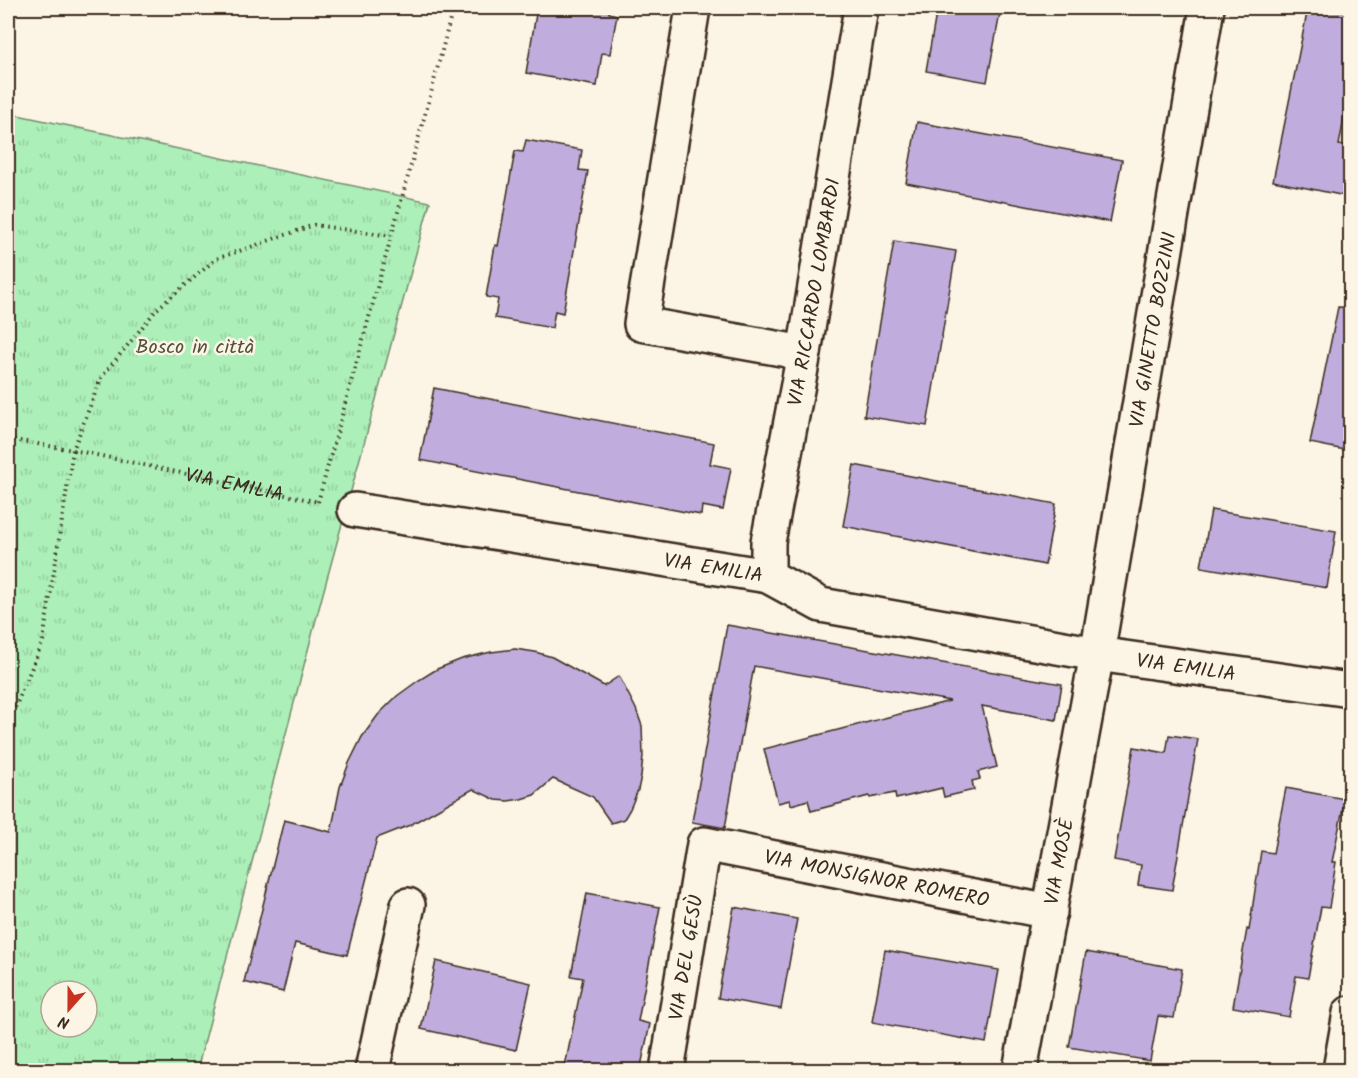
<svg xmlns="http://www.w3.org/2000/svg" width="1358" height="1078" font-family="Kalam,sans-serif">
  <defs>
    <pattern id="park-tufts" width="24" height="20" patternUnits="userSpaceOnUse" patternTransform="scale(1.5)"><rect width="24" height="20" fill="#acefb9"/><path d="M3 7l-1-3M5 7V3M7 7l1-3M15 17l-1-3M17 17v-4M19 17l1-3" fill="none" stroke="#95cd9f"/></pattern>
  </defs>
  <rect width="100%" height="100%" fill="#fcf5e5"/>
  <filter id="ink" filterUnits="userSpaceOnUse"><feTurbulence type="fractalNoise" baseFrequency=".0167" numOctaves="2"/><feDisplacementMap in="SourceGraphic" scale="12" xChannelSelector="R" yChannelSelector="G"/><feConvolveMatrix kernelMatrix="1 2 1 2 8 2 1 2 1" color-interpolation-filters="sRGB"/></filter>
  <g filter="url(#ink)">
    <!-- park -->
    <path fill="url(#park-tufts)" stroke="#748c6c" stroke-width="1.5" fill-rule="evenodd" d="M8,113l422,89 -108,395 -125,473h-189zM51,991h36v36h-36z"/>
    <!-- building -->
    <g fill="#c1addd" stroke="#3b2a1e" stroke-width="1.5">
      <path d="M537,8h73l-1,5 8,2 -7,39 -8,-1 -5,33 -71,-13z"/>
      <path d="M937,8h64l-14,74 -61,-11z"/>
      <path d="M1308,8h42v79l-11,58 11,1v51l-77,-16z"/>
      <path d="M917,122l205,38 -12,62 -204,-39z"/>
      <path d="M526,140l56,10 -3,20 9,1 -25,142 -8,-2 -3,17 -57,-10 3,-19 -12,-2 9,-52 3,1 17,-95 8,1z"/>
      <path d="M894,241l62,10 -29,175 -63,-10z"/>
      <path d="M1338,307l12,1v143l-40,-8z"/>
      <path d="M434,388l280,55 -4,21 21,4 -8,42 -21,-4 -1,9 -281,-55z"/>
      <path d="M854,465l202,39 -11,61 -202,-39z"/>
      <path d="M1211,510l125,21 -9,57 -126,-21z"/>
      <path d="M727,625l335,59 -6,36 -74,-14 15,61 -19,5 2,7 -8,2 2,9 -30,7 -2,-9 -46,11 -1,-6 -25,5 -1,-2 -58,15 -3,-11 -17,5 -1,-5 -12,3 -14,-54 186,-48 -196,-35 -29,162 -33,-6z"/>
      <path d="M515,649l20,3 17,5 52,29 15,-10 17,33 6,17 1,30 -2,20 -3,14 -8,19 -6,10 -13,4 -18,-26 -40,-18 -19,16 -13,4 -13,2 -12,-1 -23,-11 -63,36 -33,13 -30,117 -52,-12 -12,49 -39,-10 40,-162 47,12 9,-45 9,-24 13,-26 16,-22 19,-19 22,-16 18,-11 25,-10 29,-7z"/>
      <path d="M1169,735l29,4 -26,151 -34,-5 3,-20 -27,-5 20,-113 32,6z"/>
      <path d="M1286,788l59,11 -13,63h4l-7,46 -8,-1 -13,71 -12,-2 -7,41 -56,-10 14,-78 2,1 12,-79 12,2z"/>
      <path d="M587,893l73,14 -22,114 12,3 -10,47h-76l19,-93 -12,-2z"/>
      <path d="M734,907l63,12 -16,90 -63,-11z"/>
      <path d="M885,950l114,20 -13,73 -114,-21z"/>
      <path d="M1086,952l96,17 -8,49 -16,-2 -8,45 -81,-14z"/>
      <path d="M436,961l95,22 -15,67 -95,-21z"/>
    </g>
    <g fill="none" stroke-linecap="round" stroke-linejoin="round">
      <!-- minor casing -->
      <g stroke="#3b2a1e" stroke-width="38">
        <g id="minor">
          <path d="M693,8l-52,316 163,29"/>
          <path id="s2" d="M355,510l413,66 53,29 276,49 253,36"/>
          <path id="s3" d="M768,576v-34l36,-189 57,-345"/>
          <path d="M372,1070l36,-165"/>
          <path id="s4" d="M667,1070l37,-226 346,68"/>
          <path id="s5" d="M1020,1070l77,-416 110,-646"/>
          <path d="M1340,1070l10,-57"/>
        </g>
      </g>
      <!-- path -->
      <g stroke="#3b2a1e" stroke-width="4" stroke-dasharray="1.5 4.5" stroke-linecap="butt">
        <path id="s1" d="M8,439l65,11 246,52"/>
        <path d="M318,502l114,-413 21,-81"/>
        <path d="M8,724l35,-83 30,-191 28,-72 56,-69 59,-50 98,-34 77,11"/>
      </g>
      <!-- minor -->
      <use href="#minor" stroke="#fcf5e5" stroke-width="33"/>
    </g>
  </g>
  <g text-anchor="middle" stroke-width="5" stroke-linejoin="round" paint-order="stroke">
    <!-- street labels -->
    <g font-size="20" fill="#3b2a1e" stroke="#fcf5e5">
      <text dy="7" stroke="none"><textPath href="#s3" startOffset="288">VIA RICCARDO LOMBARDI</textPath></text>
      <text dy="7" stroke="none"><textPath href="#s5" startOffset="752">VIA GINETTO BOZZINI</textPath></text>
      <text dy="7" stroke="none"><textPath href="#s1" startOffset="231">VIA EMILIA</textPath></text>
      <text dy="7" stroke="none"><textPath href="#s2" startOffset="363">VIA EMILIA</textPath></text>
      <text dy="7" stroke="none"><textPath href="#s2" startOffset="849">VIA EMILIA</textPath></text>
      <text dy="7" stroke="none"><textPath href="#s5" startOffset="212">VIA MOSÈ</textPath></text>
      <text dy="7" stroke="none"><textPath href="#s4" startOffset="405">VIA MONSIGNOR ROMERO</textPath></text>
      <text dy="7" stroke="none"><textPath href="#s4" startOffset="114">VIA DEL GESÙ</textPath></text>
    </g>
    <!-- park labels -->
    <g font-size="20" fill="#52513d" stroke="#fcf5e5">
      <text x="195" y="353">Bosco in città</text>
    </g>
  </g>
  <!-- margin -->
  <rect width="1358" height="1078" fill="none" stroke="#fcf5e5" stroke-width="30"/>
  <rect x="15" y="15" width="1328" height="1048" fill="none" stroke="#3b2a1e" stroke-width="2" filter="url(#ink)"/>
  <!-- north arrow -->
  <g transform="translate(69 1009) rotate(201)"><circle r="28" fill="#fcf5e5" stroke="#afa495" stroke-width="1.5"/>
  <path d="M0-4.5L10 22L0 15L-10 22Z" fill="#c8321e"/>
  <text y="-9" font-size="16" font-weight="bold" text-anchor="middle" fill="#3b2a1e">N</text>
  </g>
</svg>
